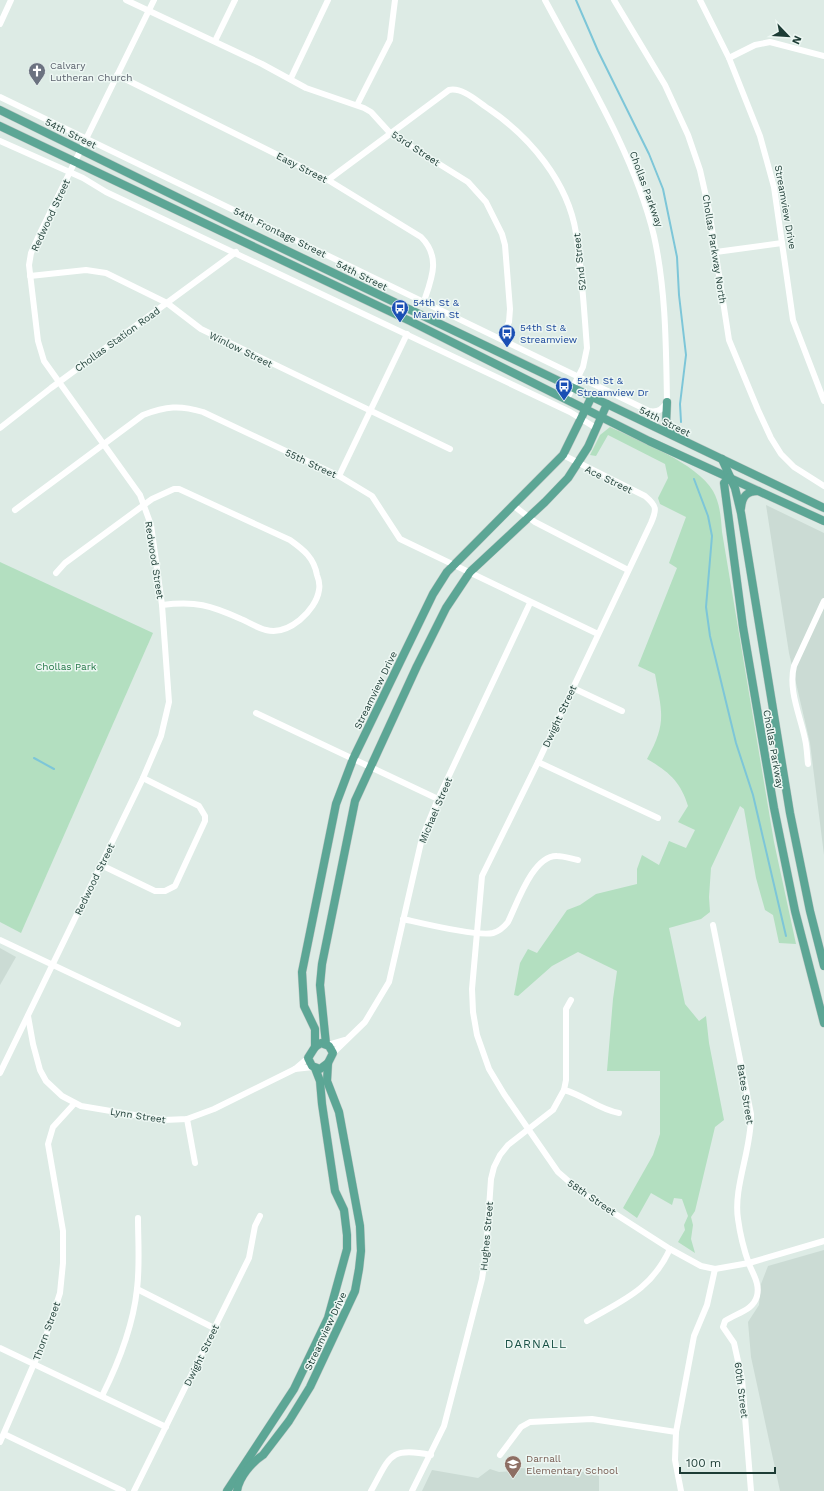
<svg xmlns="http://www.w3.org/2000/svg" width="824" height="1491" font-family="'Work Sans',sans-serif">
  <rect width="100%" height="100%" fill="#ddebe5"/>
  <!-- built -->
  <g fill="#cbdbd4">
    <path d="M766,505l58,28v322l-14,-112 -21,-90z"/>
    <path d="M0,948l16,9 -16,28z"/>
    <path d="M824,1250v241h-44l-29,-134 -3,-35 11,-17 2,-21 7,-18z"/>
    <path d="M519,1468l80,5v18h-177l10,-21 46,8 12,-9 9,3 13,-1z"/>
  </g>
  <!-- green -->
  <g fill="#b3dfc0">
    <path d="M610,427c29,14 87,36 103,64 7,12 8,27 9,41l52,310 22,102 -17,-1 -6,-28 -8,-5 -9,-32 -12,-69 -4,-3 -29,62 -2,29 1,15 -9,7 -32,9 16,76 14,17 7,-5 3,27 15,77 -9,7 -20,84 -4,6 2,8 -2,14 4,14 -17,-11 7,-12 -1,-5 4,-9 -6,-17 -8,-1 -2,7 -21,-12 -14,25 -14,-10 30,-53 7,-21v-63h-53l6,-72 4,-28 -39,-19 -26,14 -34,30 -4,-1 6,-32 8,-14 9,4 30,-43 13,-5 16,-11 41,-10v-15l5,-14 17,10 10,-24 17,7 9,-18 -17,-8 10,-16c-7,-24 -20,-35 -41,-47 20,-36 15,-46 8,-85l-17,-8 39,-98 -8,-5 17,-46 -26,-13 -2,-6 10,-20 -3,-14 -57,-29 -12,21 -6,-1 10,-20z"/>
    <path d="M0,562l153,71 -132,300 -21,-11z"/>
  </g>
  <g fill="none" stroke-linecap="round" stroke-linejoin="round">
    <!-- stream -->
    <g stroke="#7dc6d8" stroke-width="2">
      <path d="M576,0l22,51 51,103 14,35 14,68 2,38 7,60 -6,49 1,18"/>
      <path d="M694,479l14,37 4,20 -6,71 4,29 26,107 17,52 33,141"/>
      <path d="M34,758l20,11"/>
    </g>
    <!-- major casing -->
    <g stroke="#c0c8c6" stroke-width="9">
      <g id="major">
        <path d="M0,110l248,122 576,276"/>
        <path d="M0,126l410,195 239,120 175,80"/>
        <path d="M667,402l-1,22 7,11"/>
        <path d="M722,459l13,29 6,25 49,300 20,98 14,55"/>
        <path d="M730,477l-6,6 19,144 31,181 21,103 29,112"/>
        <path d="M741,508c1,-11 5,-17 17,-17"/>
        <path d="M321,1043l8,3 4,7 -5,10 -8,6 -8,-3 -4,-8 7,-11z"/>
        <path d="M326,1044l-6,-59 2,-21 33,-163 62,-135 29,-58 24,-36 75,-70 23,-24 20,-31 19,-43"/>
        <path d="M315,1047v-18l-11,-23 -2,-34 34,-168 17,-45 80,-165 14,-22 116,-117 29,-59"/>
        <path d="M227,1491l67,-102 34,-71 19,-69v-14l-3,-25 -9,-19 -13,-87 -2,-23 -5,-13"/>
        <path d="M237,1491c2,-14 15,-29 26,-36l26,-34 21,-34 45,-96 4,-22 2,-18 -1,-25 -21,-114 -12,-31 1,-18"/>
      </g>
    </g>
    <!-- minor -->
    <g stroke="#fff" stroke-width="6">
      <path d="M126,0l136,64 44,24 58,20 7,4 20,22 77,48 18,20 16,32 3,11 5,64 -1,13 -8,16"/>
      <path d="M614,0l51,85 23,50 12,35 9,40 20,130 29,70 13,28 10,16 13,13 30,19"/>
      <path d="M700,0l29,58 31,78 14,51 19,133 31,81"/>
      <path d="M0,24l11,-24"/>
      <path d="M215,41l20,-41"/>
      <path d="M729,58l26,-13 15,-3 54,14"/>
      <path d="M117,75l211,105 93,57c20,20 11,41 3,64"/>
      <path d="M291,78l37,-78"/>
      <path d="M0,97l649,314c8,2 14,-2 18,-9 -1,-55 -1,-112 -13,-166 -19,-80 -70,-163 -109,-236"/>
      <path d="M357,105l33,-65 5,-40"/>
      <path d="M0,141l83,37 23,14 464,220 26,16"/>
      <path d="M328,180l121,-90c14,-3 29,12 40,19 41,28 79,73 87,124 6,38 8,77 11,115l-4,19 -16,32"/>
      <path d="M716,252l66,-9"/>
      <path d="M30,276l56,-6 20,3 61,30 34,26 249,120"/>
      <path d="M0,428l51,-40 185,-136"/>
      <path d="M563,455l82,41c12,10 12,13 6,27l-113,239 -56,114 -10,113 1,23 4,23 12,34 15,25 54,78 23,20 89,57 31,17 14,3 34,-6 75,-22"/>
      <path d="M339,476l68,-142"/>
      <path d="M514,506l21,16 93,48"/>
      <path d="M15,510l128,-95c23,-9 37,-10 60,-3l136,64 33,20 28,43 198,95"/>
      <path d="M56,573l9,-10 87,-64 22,-10h5l111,51c14,10 24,18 27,35 2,5 3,10 2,15 -3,21 -31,46 -53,40 -9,-2 -17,-8 -25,-11 -31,-14 -45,-18 -79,-14"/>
      <path d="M573,688l49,23"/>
      <path d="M256,713l182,86"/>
      <path d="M538,762l120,56"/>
      <path d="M808,764c-1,-8 -1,-17 -3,-25 -5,-24 -17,-49 -11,-73l30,-65"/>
      <path d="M101,865l54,26h10l10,-5 30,-65v-5l-6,-10 -56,-28"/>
      <path d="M403,919c18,4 74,18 90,14 7,-2 11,-6 15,-11 9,-18 25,-67 49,-66 7,0 15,3 21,4"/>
      <path d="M713,925l38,189c1,35 -18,73 -13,105 2,15 6,31 11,45 4,10 11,20 8,32 -4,15 -21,17 -32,25l-2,6 11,16 8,36 9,112"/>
      <path d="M0,940l178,84"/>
      <path d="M28,1016l5,28 7,26 6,11 16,15 19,10 83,14 23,-1 27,-10 81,-40 13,-11"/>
      <path d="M328,1045l17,-5"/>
      <path d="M333,1053l32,-31 24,-40 33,-144 16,-39 92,-196"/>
      <path d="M295,1069l18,-2"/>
      <path d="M0,1073l143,-295 18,-42 8,-34 -7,-97 -11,-80 -11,-30 -96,-134 -6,-20 -9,-76 2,-12 10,-22 113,-231"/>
      <path d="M564,1090c20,5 35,20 55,23"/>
      <path d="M187,1119l8,44"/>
      <path d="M137,1289l77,39"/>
      <path d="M333,1303l15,4"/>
      <path d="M587,1321c36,-21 64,-31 83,-72"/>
      <path d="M0,1348l166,79"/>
      <path d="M102,1396c17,-34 31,-69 35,-107 3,-24 1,-48 1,-71"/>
      <path d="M4,1434l119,57"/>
      <path d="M0,1442l46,-106 14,-43 3,-30v-32l-15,-87 5,-17 21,-23"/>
      <path d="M500,1455l21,-28 9,-5 62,-3 84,13"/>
      <path d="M134,1491l115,-233 6,-32 5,-10"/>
      <path d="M371,1491c19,-34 18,-45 60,-36"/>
      <path d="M412,1491l32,-65 38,-147 4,-27 5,-73 3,-12 6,-12 8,-10 45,-35 11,-20 2,-10v-71l5,-9"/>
      <path d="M681,1491l-6,-31 1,-28 18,-96 13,-31 8,-36"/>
    </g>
    <!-- major -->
    <use href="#major" stroke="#5ca695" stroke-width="8"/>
  </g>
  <!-- icons -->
  <defs>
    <g id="church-pin" transform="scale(0.9)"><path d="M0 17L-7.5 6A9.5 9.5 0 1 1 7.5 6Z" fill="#6b7280" stroke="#edf7f3"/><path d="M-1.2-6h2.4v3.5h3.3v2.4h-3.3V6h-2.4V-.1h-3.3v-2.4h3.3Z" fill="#fff"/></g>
    <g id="bus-pin" transform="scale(0.9)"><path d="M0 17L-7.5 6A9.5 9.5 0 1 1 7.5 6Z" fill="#1a4fb4" stroke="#edf7f3"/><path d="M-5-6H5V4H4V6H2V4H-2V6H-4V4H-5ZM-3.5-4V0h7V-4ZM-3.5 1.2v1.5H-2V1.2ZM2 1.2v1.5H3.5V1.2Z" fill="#fff"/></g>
    <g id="school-pin" transform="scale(0.9)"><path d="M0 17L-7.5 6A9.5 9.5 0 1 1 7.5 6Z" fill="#8d6e63" stroke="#edf7f3"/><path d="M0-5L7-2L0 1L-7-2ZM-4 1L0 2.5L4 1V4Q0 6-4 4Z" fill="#fff"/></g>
  </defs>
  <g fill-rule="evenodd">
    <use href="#church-pin" x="37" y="71"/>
    <use href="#bus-pin" x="400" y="308"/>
    <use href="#bus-pin" x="507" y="333"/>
    <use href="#bus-pin" x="564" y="386"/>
    <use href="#school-pin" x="513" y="1464"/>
  </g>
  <g text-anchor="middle" stroke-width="3" stroke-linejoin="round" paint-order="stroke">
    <!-- worship labels -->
    <g font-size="10" fill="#5b616d" stroke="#edf7f3" text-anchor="start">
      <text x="50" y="69">Calvary<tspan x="50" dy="12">Lutheran Church</tspan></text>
    </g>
    <!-- street labels -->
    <g font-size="10" fill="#1d3c35" stroke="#edf7f3">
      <text transform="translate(71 133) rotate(26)" y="4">54th Street</text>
      <text transform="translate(416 148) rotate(33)" y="4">53rd Street</text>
      <text transform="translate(302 167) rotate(27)" y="4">Easy Street</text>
      <text transform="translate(647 189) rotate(70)" y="4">Chollas Parkway</text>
      <text transform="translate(786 207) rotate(80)" y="4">Streamview Drive</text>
      <text transform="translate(50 215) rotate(-65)" y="4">Redwood Street</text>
      <text transform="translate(280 232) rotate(26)" y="4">54th Frontage Street</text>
      <text transform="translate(715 249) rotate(81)" y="4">Chollas Parkway North</text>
      <text transform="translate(579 262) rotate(-96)" y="4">52nd Street</text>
      <text transform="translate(362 275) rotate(26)" y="4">54th Street</text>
      <text transform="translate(117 339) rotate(-36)" y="4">Chollas Station Road</text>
      <text transform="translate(241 349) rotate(26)" y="4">Winlow Street</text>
      <text transform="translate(665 421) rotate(26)" y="4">54th Street</text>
      <text transform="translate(311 463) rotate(25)" y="4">55th Street</text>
      <text transform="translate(609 479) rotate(26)" y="4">Ace Street</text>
      <text transform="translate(155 560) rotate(81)" y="4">Redwood Street</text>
      <text transform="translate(375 690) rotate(-64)" y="4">Streamview Drive</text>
      <text transform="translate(559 716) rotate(-65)" y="4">Dwight Street</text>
      <text transform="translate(774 749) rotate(80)" y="4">Chollas Parkway</text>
      <text transform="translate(435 810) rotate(-67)" y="4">Michael Street</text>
      <text transform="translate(94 879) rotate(-64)" y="4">Redwood Street</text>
      <text transform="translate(746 1094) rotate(81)" y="4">Bates Street</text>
      <text transform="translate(138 1115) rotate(9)" y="4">Lynn Street</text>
      <text transform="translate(592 1197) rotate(34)" y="4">58th Street</text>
      <text transform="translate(486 1236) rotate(-85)" y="4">Hughes Street</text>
      <text transform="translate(46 1331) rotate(-70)" y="4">Thorn Street</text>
      <text transform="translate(325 1331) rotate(-65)" y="4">Streamview Drive</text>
      <text transform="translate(201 1355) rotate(-64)" y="4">Dwight Street</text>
      <text transform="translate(742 1390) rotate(83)" y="4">60th Street</text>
    </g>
    <!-- transit labels -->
    <g font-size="10" fill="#164399" stroke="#edf7f3" text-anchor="start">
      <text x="413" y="306">54th St &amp;<tspan x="413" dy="12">Marvin St</tspan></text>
      <text x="520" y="331">54th St &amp;<tspan x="520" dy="12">Streamview</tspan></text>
      <text x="577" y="384">54th St &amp;<tspan x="577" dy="12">Streamview Dr</tspan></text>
    </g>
    <!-- park labels -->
    <g font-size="10" fill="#237746" stroke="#edf7f3">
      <text x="66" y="670">Chollas Park</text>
    </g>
    <!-- education labels -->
    <g font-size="10" fill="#785e54" stroke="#edf7f3" text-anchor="start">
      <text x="526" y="1462">Darnall<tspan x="526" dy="12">Elementary School</tspan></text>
    </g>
    <!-- quarter labels -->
    <g font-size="12" letter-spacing="1" fill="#175044" stroke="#edf7f3">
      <text x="536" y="1348">DARNALL</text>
    </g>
  </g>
  <!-- north arrow -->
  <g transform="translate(788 36) rotate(115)" stroke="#edf7f3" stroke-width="3" paint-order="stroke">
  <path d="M0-3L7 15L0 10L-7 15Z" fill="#1d3c35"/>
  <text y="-6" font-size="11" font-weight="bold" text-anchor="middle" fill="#1d3c35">N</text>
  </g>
  <!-- scale -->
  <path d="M680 1467v6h95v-6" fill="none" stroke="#1d3c35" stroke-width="2"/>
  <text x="686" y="1467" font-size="12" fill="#1d3c35" stroke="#edf7f3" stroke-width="3" paint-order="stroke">100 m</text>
</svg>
